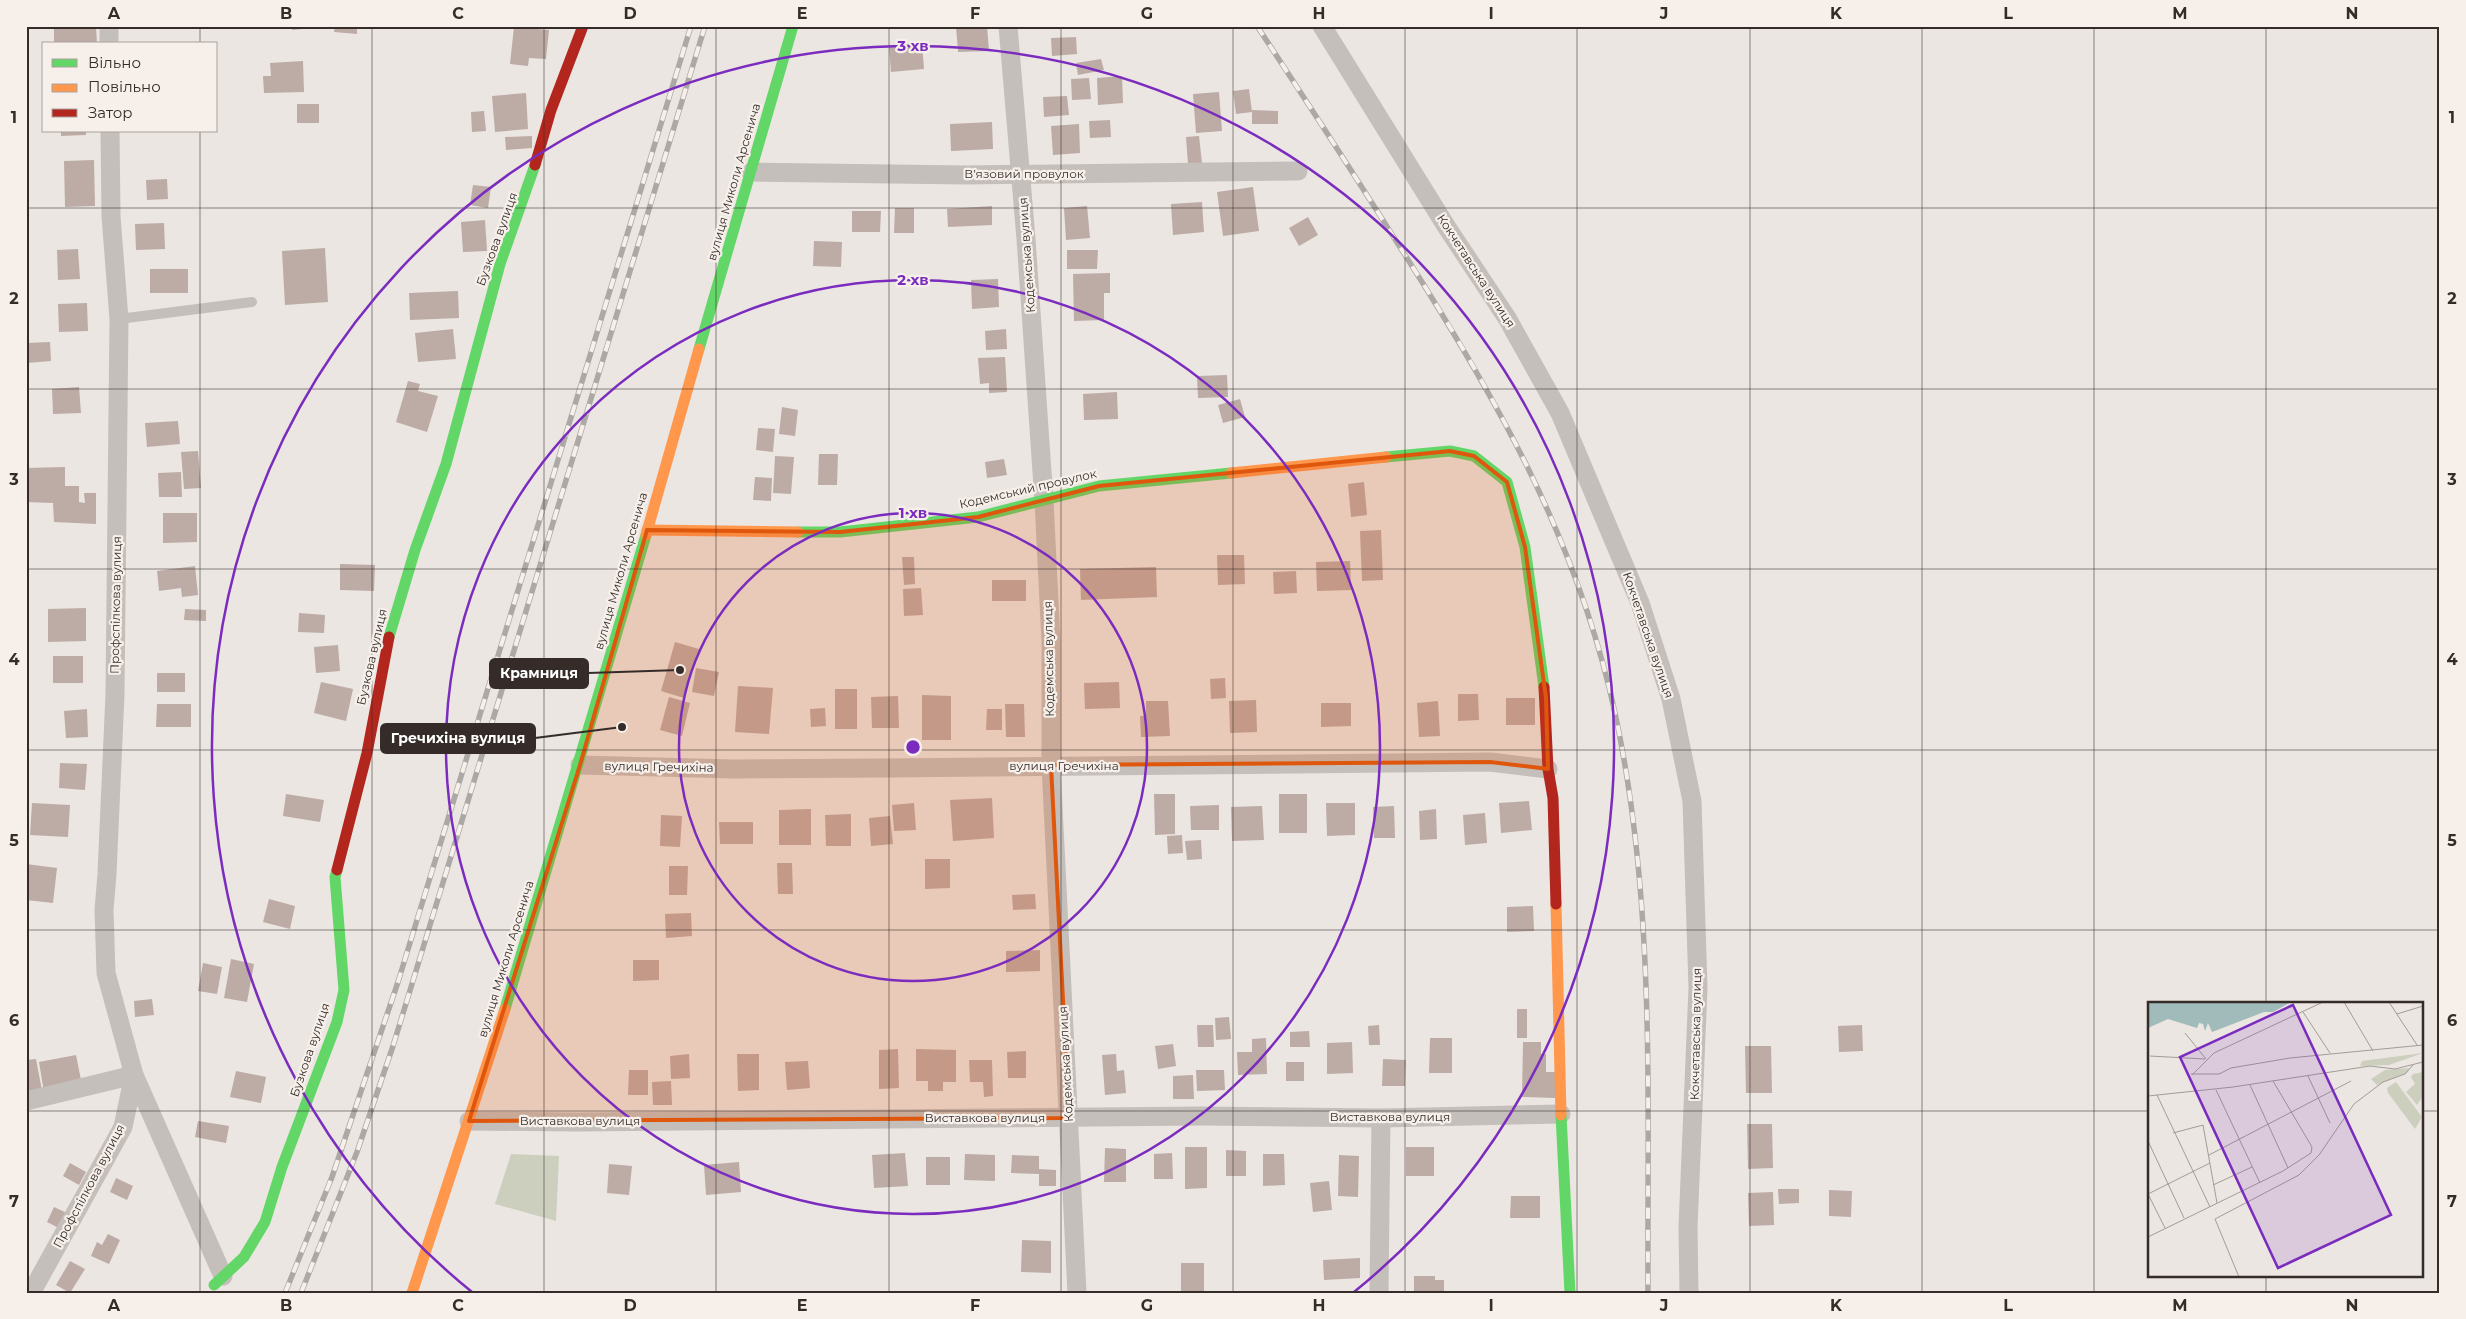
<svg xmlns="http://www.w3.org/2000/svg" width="2466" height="1319" font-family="Montserrat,sans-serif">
  <rect width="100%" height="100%" fill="#ebe6e2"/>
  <!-- green -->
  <path fill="#cdcfbe" d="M511,1154l48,2 -3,65 -61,-17z"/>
  <!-- building -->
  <g fill="#bdaba6">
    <path d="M54,26h42l1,18h-43z"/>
    <path d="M292,26h21v2l-21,2z"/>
    <path d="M335,26h22v8l-23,-2z"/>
    <path d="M956,26h31l2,25 -31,1z"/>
    <path d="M514,27l35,3 -3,29 -17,-1 -1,8 -18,-2z"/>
    <path d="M1076,37l1,17 -25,2 -1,-18z"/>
    <path d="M922,43l2,26 -33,3 -2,-26z"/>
    <path d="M1101,59l3,11 -26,5 -2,-12z"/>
    <path d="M303,61l1,31 -40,1 -1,-17h8l-1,-13z"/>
    <path d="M1122,76l1,27 -25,2 -1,-27z"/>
    <path d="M1089,78l2,21 -19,1 -1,-21z"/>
    <path d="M1249,89l3,23 -16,2 -3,-23z"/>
    <path d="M1219,92l3,39 -26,2 -3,-39z"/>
    <path d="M526,93l2,36 -33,3 -3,-36z"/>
    <path d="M1067,96l2,19 -25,2 -1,-20z"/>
    <rect x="297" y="104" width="22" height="19"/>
    <path d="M1252,110l26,1v13h-26z"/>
    <path d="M484,111l2,20 -14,1 -1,-20z"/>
    <path d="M1110,120l1,17 -21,1 -1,-17z"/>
    <path d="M992,122l1,27 -42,2 -1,-27z"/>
    <path d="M1079,124l1,29 -27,2 -2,-29z"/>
    <path d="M61,131h25v4l-25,1z"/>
    <path d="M532,136v12l-26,2 -1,-13z"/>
    <path d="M1199,136l3,27 -14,1 -2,-27z"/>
    <path d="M94,160l1,46 -30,1 -1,-46z"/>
    <path d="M167,179l1,20 -21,1 -1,-20z"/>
    <path d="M473,185l18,2 -3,21 -18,-3z"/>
    <path d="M1253,187l6,44 -36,5 -6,-44z"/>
    <path d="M1202,202l2,30 -31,3 -2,-31z"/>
    <path d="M992,206v19l-44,2 -1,-18z"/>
    <path d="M1087,206l3,32 -24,2 -2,-32z"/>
    <path d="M895,208h19v25h-20z"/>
    <path d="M852,211h29l-1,21h-28z"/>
    <path d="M1308,217l10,18 -19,11 -10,-18z"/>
    <path d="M485,220l2,31 -24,1 -2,-30z"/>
    <path d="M164,223l1,26 -29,1 -1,-26z"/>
    <path d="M814,241l28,1 -1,25 -28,-1z"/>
    <path d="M325,248l3,54 -43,3 -3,-54z"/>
    <path d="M78,249l2,30 -22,1 -1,-30z"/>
    <path d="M1067,250h31l-1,19h-30z"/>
    <rect x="150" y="269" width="38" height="24"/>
    <path d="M1110,273v20h-6v27l-30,1 -1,-47z"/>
    <path d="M998,279l1,28 -27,2 -1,-29z"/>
    <path d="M458,291l1,27 -49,2 -1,-27z"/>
    <path d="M87,303l1,28 -29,1 -1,-28z"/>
    <path d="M453,329l3,30 -38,3 -3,-29z"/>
    <path d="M1006,329l1,20 -21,1 -1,-19z"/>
    <path d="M50,342l1,19 -24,2 -1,-20z"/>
    <path d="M1005,357l2,35 -18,1v-10l-9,1 -2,-26z"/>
    <path d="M1227,375l1,22 -30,1 -1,-22z"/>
    <path d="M408,381l12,3 -2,7 20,5 -11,36 -31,-10z"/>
    <path d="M79,387l2,26 -28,1 -1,-25z"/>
    <path d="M1117,392l1,27 -34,1 -1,-26z"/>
    <path d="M1240,399l5,18 -22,6 -5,-18z"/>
    <path d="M782,407l16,3 -3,26 -16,-2z"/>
    <path d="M178,421l2,23 -33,3 -2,-24z"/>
    <path d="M758,428l17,1 -2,23 -17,-2z"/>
    <path d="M198,451l3,37 -17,1 -3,-37z"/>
    <path d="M819,454h19l-1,31h-19z"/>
    <path d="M775,456l19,1 -3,37 -18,-1z"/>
    <path d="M1004,459l3,16 -20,3 -2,-16z"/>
    <path d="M65,467v19h14v16l6,1 -1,-10h12v31l-42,-2 -1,-19 -27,-1v-34z"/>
    <path d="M181,472l1,25h-23l-1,-24z"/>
    <path d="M755,477l17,1 -1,23 -18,-1z"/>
    <path d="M1364,482l3,33 -16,2 -3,-33z"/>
    <path d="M163,513h34v29l-34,1z"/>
    <path d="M1381,530l2,50 -21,1 -2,-50z"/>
    <path d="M1217,555h27l1,29 -27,1z"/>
    <path d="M902,557h12l1,27 -11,1z"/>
    <path d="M1350,561l1,29 -34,1 -1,-29z"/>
    <path d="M340,564l35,1 -1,26 -34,-1z"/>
    <path d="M195,566l3,29 -16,2 -1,-9 -22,3 -2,-20z"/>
    <path d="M1156,567l1,30 -76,3 -1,-31z"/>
    <path d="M1296,571l1,22 -23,1 -1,-22z"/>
    <rect x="992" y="580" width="34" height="21"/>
    <path d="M921,588l2,27 -19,1 -1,-27z"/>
    <path d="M86,608v33l-38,1v-33z"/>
    <path d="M185,609l21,1v11l-22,-1z"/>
    <path d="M299,613l26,2 -1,18 -26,-1z"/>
    <path d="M675,642l24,7 -15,49 -23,-7z"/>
    <path d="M338,645l2,26 -24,2 -2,-26z"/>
    <rect x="53" y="656" width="30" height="27"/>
    <path d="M696,668l23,4 -5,24 -22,-4z"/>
    <rect x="157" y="673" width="28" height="19"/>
    <path d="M1225,678l1,20 -15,1 -1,-20z"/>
    <path d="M321,682l32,7 -7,32 -32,-8z"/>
    <path d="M1119,682l1,26 -35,1 -1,-26z"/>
    <path d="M738,686l35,2 -4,46 -34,-2z"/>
    <rect x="835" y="689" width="22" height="40"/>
    <path d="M1458,694h20l1,26 -21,1z"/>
    <path d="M922,695l29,1v44h-29z"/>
    <path d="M898,696l1,32h-27l-1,-31z"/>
    <path d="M669,697l21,6 -8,33 -22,-6z"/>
    <rect x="1506" y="698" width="29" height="27"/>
    <path d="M1256,700l1,32 -27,1 -1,-32z"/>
    <path d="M1146,701h22l2,35 -29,1 -1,-21h6z"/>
    <path d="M1438,701l2,35 -21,1 -2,-34z"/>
    <path d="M1321,703h30v23l-30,1z"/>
    <path d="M157,704h34v23h-35z"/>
    <path d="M1005,704h19l1,33h-19z"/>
    <path d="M825,708l1,18 -15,1 -1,-18z"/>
    <path d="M87,709l1,28 -22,1 -2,-27z"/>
    <path d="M987,709h15v21h-16z"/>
    <path d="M60,763l27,1 -2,26 -26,-2z"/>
    <path d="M286,794l38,6 -4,22 -37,-6z"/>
    <path d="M1154,794h21v40l-20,1z"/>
    <rect x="1279" y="794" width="28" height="39"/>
    <path d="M992,798l2,40 -41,3 -3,-41z"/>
    <path d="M1529,801l3,29 -31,3 -2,-30z"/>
    <path d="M32,803l38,2 -2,32 -38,-2z"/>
    <path d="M914,803l2,27 -22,1 -2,-26z"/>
    <path d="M1326,803h29v32l-28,1z"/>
    <path d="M1219,805v25h-28l-1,-24z"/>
    <path d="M1262,806l2,34 -32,1 -1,-34z"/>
    <path d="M1394,806l1,32h-21l-1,-31z"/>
    <path d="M811,809v36h-32v-35z"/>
    <path d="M1436,809l1,30 -17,1 -1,-29z"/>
    <path d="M1485,813l2,30 -22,2 -2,-30z"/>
    <path d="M851,814v32h-25l-1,-31z"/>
    <path d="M661,815l21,1 -2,31 -20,-1z"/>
    <path d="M890,816l3,28 -22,2 -2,-28z"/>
    <path d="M719,822h34v22h-33z"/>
    <path d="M1182,835l1,18 -15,1 -1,-18z"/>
    <path d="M1201,840l1,19 -15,1 -2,-19z"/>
    <path d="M925,859h25v29l-25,1z"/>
    <path d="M777,863h15l1,31h-15z"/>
    <path d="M26,864l31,4 -4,35 -27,-3z"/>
    <path d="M669,866h19l-1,29h-18z"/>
    <path d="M1035,894l1,15 -23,1 -1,-15z"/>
    <path d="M269,899l26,7 -5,23 -27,-7z"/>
    <path d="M1533,906l1,25 -27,1v-25z"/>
    <path d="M691,913l1,23 -26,2 -1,-24z"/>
    <path d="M1040,950v21l-34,1v-21z"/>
    <path d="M231,959l23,5 -7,38 -23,-4z"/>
    <path d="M633,960h26v20l-26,1z"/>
    <path d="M203,963l19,4 -5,27 -19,-3z"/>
    <path d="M152,999l2,16 -19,2 -1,-16z"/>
    <rect x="1517" y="1009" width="10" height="29"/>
    <path d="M1229,1017l2,22 -15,1 -1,-22z"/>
    <path d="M1197,1025h16l1,22h-16z"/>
    <path d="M1379,1025l1,20h-11l-1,-19z"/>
    <path d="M1862,1025l1,26 -24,1 -1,-26z"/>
    <path d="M1309,1031l1,16h-20v-15z"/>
    <path d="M1266,1038l1,36 -29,1 -1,-23h15v-13z"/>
    <path d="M1430,1038h22v35h-23z"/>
    <path d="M1352,1042l1,31 -26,1v-31z"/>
    <path d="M1523,1042h18v12h5v18h10l-1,26 -33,-1z"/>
    <path d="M1173,1044l3,22 -18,3 -3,-23z"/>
    <path d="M1745,1046h26l1,47h-26z"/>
    <path d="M898,1049l1,39 -20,1v-39z"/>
    <path d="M916,1049l40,1v32h-13v9h-15v-10h-12z"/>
    <path d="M1026,1051v27h-18l-1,-26z"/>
    <path d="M689,1054l1,24 -19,1 -1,-23z"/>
    <path d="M737,1054h22v36l-21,1z"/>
    <path d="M1116,1054l1,17 7,-1 2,23 -21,2 -3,-40z"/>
    <path d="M76,1055l6,30 -38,7 -5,-30z"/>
    <path d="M36,1059l7,37 -17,3v-39z"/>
    <path d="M1383,1059l23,1 -1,26h-23z"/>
    <path d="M969,1060h23l1,36 -9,1 -1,-15h-13z"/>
    <path d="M808,1061l2,27 -23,2 -2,-28z"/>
    <rect x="1286" y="1062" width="18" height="19"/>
    <path d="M629,1070h19v25h-20z"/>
    <path d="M1196,1070h28l1,20 -28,1z"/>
    <path d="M236,1071l30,6 -5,26 -31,-6z"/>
    <path d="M1193,1075l1,24h-21v-23z"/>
    <path d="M671,1081l1,24h-19l-1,-23z"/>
    <path d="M198,1121l31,5 -3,17 -31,-6z"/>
    <path d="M1747,1124h25l1,44 -25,1z"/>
    <path d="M1185,1147h22v41l-22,1z"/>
    <rect x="1406" y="1147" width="28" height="29"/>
    <path d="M1105,1148l21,1v33h-22z"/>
    <path d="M1226,1150l20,1v25h-20z"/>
    <path d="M905,1153l3,33 -34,2 -2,-33z"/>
    <path d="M1172,1153l1,26h-19v-25z"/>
    <path d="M965,1154l30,1v26l-31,-1z"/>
    <path d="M1263,1154h21l1,31 -22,1z"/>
    <path d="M1012,1155l27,1v13l17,1v16h-17v-12l-28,-1z"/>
    <path d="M1339,1155l20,1 -1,41 -20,-1z"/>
    <rect x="926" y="1157" width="24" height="28"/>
    <path d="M739,1162l2,30 -35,3 -2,-30z"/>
    <path d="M70,1163l16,9 -7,13 -16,-9z"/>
    <path d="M609,1164l23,2 -3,29 -22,-2z"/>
    <path d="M116,1178l17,8 -6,14 -17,-8z"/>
    <path d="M1329,1181l3,29 -19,2 -3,-29z"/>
    <path d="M1778,1189h21v14l-20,1z"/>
    <path d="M1829,1190l23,1 -1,26 -22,-1z"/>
    <path d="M1773,1192l1,33 -25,1 -1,-33z"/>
    <path d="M1511,1196h29v22h-30z"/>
    <path d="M54,1207l15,7 -8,15 -14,-7z"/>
    <path d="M108,1234l12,6 -11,24 -18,-8 6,-14 5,3z"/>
    <path d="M1022,1240l29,1v32l-30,-1z"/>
    <path d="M1360,1258v20l-36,2 -1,-20z"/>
    <path d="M70,1261l15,8 -15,24 -14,-8z"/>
    <rect x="1181" y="1263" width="23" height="30"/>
    <path d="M1414,1276h21v4h9v11l-30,2z"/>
  </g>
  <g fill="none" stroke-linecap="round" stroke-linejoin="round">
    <!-- lane -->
    <path stroke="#c4bfbb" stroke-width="10" d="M119,319l133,-17"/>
    <!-- street -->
    <g stroke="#c4bfbb" stroke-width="19">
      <path d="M109,26v18"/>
      <path d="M1008,26l18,213 18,262 7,141v123l26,528"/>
      <path d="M1322,26l124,200 61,92 53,95 80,190 31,96 21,102 6,187 -10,239 1,66"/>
      <path d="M110,131l1,85 8,103 -4,375 -8,180 -3,36 2,63 28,102 89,201"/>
      <path d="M751,172l215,3 332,-4"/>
      <path d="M580,765l153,4 152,-1 605,-6 58,7"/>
      <path d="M26,1101l108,-26 -11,52 -92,166"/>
      <path d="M469,1121l108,1 623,-6 181,2 180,-4"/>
      <path d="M1379,1293l2,-175"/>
    </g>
    <!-- fast -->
    <g stroke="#63d668" stroke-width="11">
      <path d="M699,349l94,-323"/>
      <path d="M1386,457l64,-6 24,5 33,26 18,65 19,140"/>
      <path d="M798,532h42l138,-15 121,-31 132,-13"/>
      <path d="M389,637l26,-87 31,-86 54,-200 35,-99"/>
      <path d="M505,1009l141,-474"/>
      <path d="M1561,1115l9,178"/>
      <path d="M214,1285l30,-28 21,-35 17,-55 55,-145 7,-32 -9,-113 2,-7"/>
    </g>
    <!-- slow -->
    <g stroke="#ff974d" stroke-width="11">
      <path d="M1231,473l155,-16"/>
      <path d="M647,530l151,2"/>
      <path d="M646,535l53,-186"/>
      <path d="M1556,904l5,211"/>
      <path d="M412,1293l93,-284"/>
    </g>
    <!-- jam -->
    <g stroke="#b3261e" stroke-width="11">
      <path d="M535,165l16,-55 32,-84"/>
      <path d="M1544,687l4,82 5,29 3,106"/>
      <path d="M337,870l30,-117 22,-116"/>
    </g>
    <!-- rail casing -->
    <g stroke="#aca8a5" stroke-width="5.5">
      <g id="rail">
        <path d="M1257,26c48,73 95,145 141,218 96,150 179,293 217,469 41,190 32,387 33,580"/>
        <path d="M285,1293l47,-116 66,-195 293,-956"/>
        <path d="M301,1293l56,-141 36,-106 312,-1020"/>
      </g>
    </g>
    <!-- rail -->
    <use href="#rail" stroke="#f7f0ea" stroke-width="4" stroke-dasharray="11" stroke-linecap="butt"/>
  </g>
  <!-- marked area -->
  <path fill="#df570d" fill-opacity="0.2" stroke="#df570d" stroke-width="4" stroke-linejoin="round" d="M1450,451l24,5 33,26 18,65 21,151 2,71 -58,-7 -439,3 18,353 -600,3 111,-356 67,-235 193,2 138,-15 121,-31z"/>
  <!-- grid -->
  <path fill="none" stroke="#352c29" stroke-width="1" stroke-opacity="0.55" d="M200,26v18M372,26v1267M544,26v1267M716,26v1267M889,26v1267M1061,26v1267M1233,26v1267M1405,26v1267M1577,26v1267M1750,26v1267M1922,26v1267M2094,26v1267M2266,26v977M200,131v1162M26,208h2414M26,389h2414M26,569h2414M26,750h2414M26,930h2414M26,1111h2124M2422,1111h18M2266,1275v18"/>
  <!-- distance rings -->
  <g fill="none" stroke="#7b2cbf" stroke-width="2.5">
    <circle cx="913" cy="747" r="234"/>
    <circle cx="913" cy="747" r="467"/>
    <path d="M472 1292A701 701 0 1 1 1354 1292"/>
  </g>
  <g text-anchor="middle" stroke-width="4.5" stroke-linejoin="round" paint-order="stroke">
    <!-- street labels -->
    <g font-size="12" fill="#352c29" stroke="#f7f0ea">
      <text x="1024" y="178">Вʼязовий провулок</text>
      <text transform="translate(734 182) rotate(-74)" y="4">вулиця Миколи Арсенича</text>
      <text transform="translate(497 239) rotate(-70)" y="4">Бузкова вулиця</text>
      <text transform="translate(1027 255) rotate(-94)" y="4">Кодемська вулиця</text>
      <text transform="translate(1476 271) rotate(57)" y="4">Кокчетавська вулиця</text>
      <text transform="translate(1028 489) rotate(-13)" y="4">Кодемський провулок</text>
      <text transform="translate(621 571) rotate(-74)" y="4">вулиця Миколи Арсенича</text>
      <text transform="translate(116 605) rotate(-89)" y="4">Профспілкова вулиця</text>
      <text transform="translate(1648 635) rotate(71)" y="4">Кокчетавська вулиця</text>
      <text transform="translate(372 657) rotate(-77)" y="4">Бузкова вулиця</text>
      <text transform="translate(1049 659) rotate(-91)" y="4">Кодемська вулиця</text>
      <text x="1064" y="770">вулиця Гречихіна</text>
      <text transform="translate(659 767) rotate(1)" y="4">вулиця Гречихіна</text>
      <text transform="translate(506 959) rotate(-73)" y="4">вулиця Миколи Арсенича</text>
      <text transform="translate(1696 1034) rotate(-89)" y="4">Кокчетавська вулиця</text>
      <text transform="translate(310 1050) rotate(-71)" y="4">Бузкова вулиця</text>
      <text transform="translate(1066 1064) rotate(-93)" y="4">Кодемська вулиця</text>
      <text x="1390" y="1121">Виставкова вулиця</text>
      <text x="985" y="1122">Виставкова вулиця</text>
      <text x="580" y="1125">Виставкова вулиця</text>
      <text transform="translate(89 1186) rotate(-62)" y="4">Профспілкова вулиця</text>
    </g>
  </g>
  <!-- overview -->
  <g transform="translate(2148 1002)">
    <rect width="275" height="275" fill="#ebe6e2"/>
    <path d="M275,51l-34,12 -29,1 2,-5zM262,66l-3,5 -30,12 -6,-6 14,-9zM275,70v24l-6,9 -11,-13 9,-8 -4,-7 2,-3zM248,80l26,35 -7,12 -27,-36 -1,-5z" fill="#cdcfbe"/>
    <path d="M0,0h143l-18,10h-9l-52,20 -4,-9 -3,8 -2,-7 -4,-1 -2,5 -29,-9 -20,9z" fill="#a0bbb9"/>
    <path fill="none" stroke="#a29c98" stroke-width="1" d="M196,0l29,49M241,0l28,43M155,10l27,41M249,12l26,-8M37,31l21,26M2,54l55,3M43,72h28l12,-6 59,-10 133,-13M44,73l22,-22 109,-51M160,74l22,47M102,83l38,83M68,88l44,93M9,93l53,112M0,94l85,-9 137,-21 25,3 28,-7M25,131l30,-8 14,78M0,139l36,77M61,153l142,-74M65,183l39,-18M0,192l62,-31M0,192l17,34M0,235l135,-66 28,-18 1,-6 -39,-66M91,275l-24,-58 84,-44 20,-20 35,-51 29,-22 22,-8 8,-9"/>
    <path fill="#7b2cbf" fill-opacity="0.15" stroke="#7b2cbf" stroke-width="2.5" d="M145,3l98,210 -113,53 -98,-211z"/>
    <rect width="275" height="275" fill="none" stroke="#352c29" stroke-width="2.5"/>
  </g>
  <circle cx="913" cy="747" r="8" fill="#7b2cbf" stroke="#f7f0ea" stroke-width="2.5"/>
  <g font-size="15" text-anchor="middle" font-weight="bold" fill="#7b2cbf" stroke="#f7f0ea" stroke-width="4.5" stroke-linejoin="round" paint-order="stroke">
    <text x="913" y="51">3 хв</text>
    <text x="913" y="285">2 хв</text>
    <text x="913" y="518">1 хв</text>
  </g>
  <!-- callouts -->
  <path fill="none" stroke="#352c29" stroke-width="2" d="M680 670L588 673M622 727L535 738"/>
  <g fill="#352c29" stroke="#f7f0ea" stroke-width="2">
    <circle cx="680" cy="670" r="5"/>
    <circle cx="622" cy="727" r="5"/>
  </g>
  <g fill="#352c29" stroke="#352c29" stroke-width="2">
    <rect x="490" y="659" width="98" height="29" rx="5"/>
    <rect x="381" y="724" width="154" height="29" rx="5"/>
  </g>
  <g font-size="14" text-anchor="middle" font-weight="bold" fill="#fff">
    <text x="539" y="678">Крамниця</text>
    <text x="458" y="743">Гречихіна вулиця</text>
  </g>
  <!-- border -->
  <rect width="2466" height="1319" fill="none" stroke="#f7f0ea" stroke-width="55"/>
  <!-- legend -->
  <rect x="42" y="42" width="175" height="90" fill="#f7f0ea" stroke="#a9a29d"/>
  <rect x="52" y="59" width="25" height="8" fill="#63d668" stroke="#a9a29d"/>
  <text x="88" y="68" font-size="15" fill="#352c29">Вільно</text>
  <rect x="52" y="84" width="25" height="8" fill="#ff974d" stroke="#a9a29d"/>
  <text x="88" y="92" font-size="15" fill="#352c29">Повільно</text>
  <rect x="52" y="109" width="25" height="8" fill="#b3261e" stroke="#a9a29d"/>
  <text x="88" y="118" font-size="15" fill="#352c29">Затор</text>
  <rect x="28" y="28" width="2410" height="1264" fill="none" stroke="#352c29" stroke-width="2"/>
  <g font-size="16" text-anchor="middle" font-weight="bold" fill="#352c29">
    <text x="114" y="19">A</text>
    <text x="286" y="19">B</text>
    <text x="458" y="19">C</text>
    <text x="630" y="19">D</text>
    <text x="802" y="19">E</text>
    <text x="975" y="19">F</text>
    <text x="1147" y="19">G</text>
    <text x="1319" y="19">H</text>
    <text x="1491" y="19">I</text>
    <text x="1664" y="19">J</text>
    <text x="1836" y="19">K</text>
    <text x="2008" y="19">L</text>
    <text x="2180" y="19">M</text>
    <text x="2352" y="19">N</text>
    <text x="14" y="123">1</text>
    <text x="2452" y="123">1</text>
    <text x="14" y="304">2</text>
    <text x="2452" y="304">2</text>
    <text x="14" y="485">3</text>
    <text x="2452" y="485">3</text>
    <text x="14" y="665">4</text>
    <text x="2452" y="665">4</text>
    <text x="14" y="846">5</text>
    <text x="2452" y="846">5</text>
    <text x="14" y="1026">6</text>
    <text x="2452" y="1026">6</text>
    <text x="14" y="1207">7</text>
    <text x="2452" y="1207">7</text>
    <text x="114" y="1311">A</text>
    <text x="286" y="1311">B</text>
    <text x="458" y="1311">C</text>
    <text x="630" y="1311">D</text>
    <text x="802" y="1311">E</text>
    <text x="975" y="1311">F</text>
    <text x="1147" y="1311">G</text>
    <text x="1319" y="1311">H</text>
    <text x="1491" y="1311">I</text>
    <text x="1664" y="1311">J</text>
    <text x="1836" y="1311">K</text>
    <text x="2008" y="1311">L</text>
    <text x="2180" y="1311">M</text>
    <text x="2352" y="1311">N</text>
  </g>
</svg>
